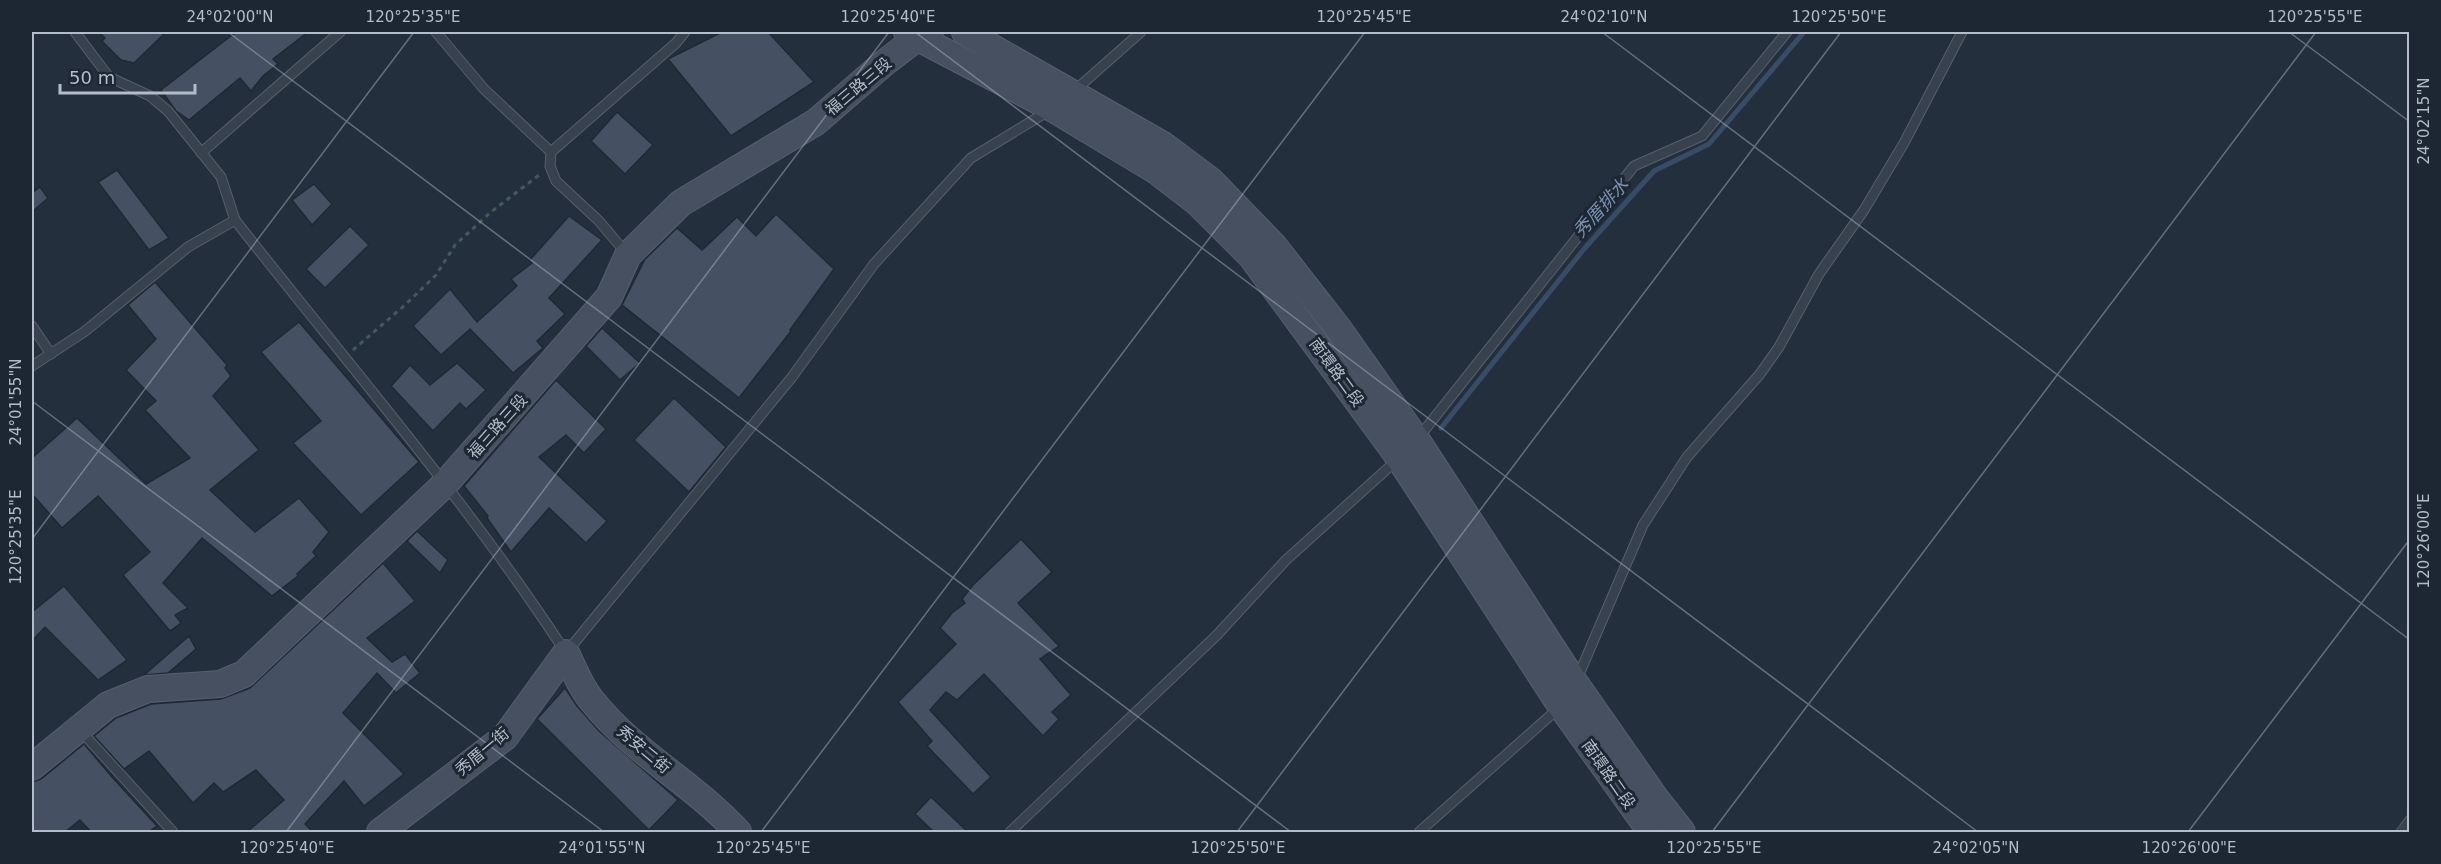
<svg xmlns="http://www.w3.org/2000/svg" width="2441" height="864" font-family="'DejaVu Sans','Noto Sans TC',sans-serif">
  <rect width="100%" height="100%" fill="#242f3e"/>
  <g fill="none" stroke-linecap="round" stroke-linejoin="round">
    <!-- stream -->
    <path stroke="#394c67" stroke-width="5" d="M1441,428l143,-179 70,-78 55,-27 95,-112"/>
  </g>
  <!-- building -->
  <g fill="#455162" stroke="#1f2835" stroke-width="1.5">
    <path d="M99,32h67l-32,31 -13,-3 -19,-19 3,-3z"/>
    <path d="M236,32h72l-35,27 5,5 -15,12 -12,15 -11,-13 -51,42 -13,-9 -15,-21z"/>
    <path d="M722,32h46l46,50 -83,54 -63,-77z"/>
    <path d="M617,112l36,33 -28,29 -34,-33z"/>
    <path d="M117,170l52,68 -20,12 -51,-68z"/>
    <path d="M314,184l18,20 -20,21 -20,-25z"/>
    <path d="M40,187l8,11 -16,14v-19z"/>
    <path d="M776,214l58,55 -44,61 1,1 -52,67 -117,-93 23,-46 32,-31 25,22 35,-33 19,19z"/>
    <path d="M569,216l33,24 -53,58 16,16 -28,27 6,7 -30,25 -43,-44 -29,26 -28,-29 37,-37 27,33 40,-36 -6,-7 21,-16 -3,-2z"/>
    <path d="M350,226l19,19 -44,43 -19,-19z"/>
    <path d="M155,282l72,83 -2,3 6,8 -18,20 46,54 -49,40 45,42 44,-34 30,34 -16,20 3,4 -19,18 1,2 -26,20 -70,-58 -39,45 25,25 -13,7 6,8 -11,8 -47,-56 27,-23 -52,-56 -36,32 -30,-34v-36l45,-40 69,66 44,-26 -45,-48 11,-9 -30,-31 30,-31 -28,-34z"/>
    <path d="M299,322l120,140 -58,53 -68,-72 28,-22 -60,-69z"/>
    <path d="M602,328l38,35 -20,17 -34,-34z"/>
    <path d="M457,363l29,27 -20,19 -6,-6 -27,28 -42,-45 19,-21 20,20z"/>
    <path d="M556,380l50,49 -22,24 -18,-18 -27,22 68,64 -21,22 -37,-35 -38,44 -24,-34 1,-2 -24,-30z"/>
    <path d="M674,398l52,49 -37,45 -55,-52z"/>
    <path d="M417,531l31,29 -8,13 -33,-32z"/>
    <path d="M1021,539l31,33 -34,31 41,43 -19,13 31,36 -19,17 7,7 -16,17 -59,-62 -27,26 -11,-8 -16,18 61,67 -18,17 -46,-48 5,-5 -34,-39 58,-58 -16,-16 12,-15 13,-10 -3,-4 11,-14z"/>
    <path d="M383,563l32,38 -48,37 25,24 13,-8 15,19 -24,20 -19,-20 -34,40 61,61 -40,32 -20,-25 -39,43 8,8h-66l37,-32 -28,-30 -33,22 -9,-9 -21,20 -44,-52 -25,18 -30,-33 22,-18 35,-14 70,-5 29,-11z"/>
    <path d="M64,586l63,74 -29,20 -53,-53 -13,14v-29z"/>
    <path d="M189,636l7,13 -28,24 -24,2z"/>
    <path d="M565,688l12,18 22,25 79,69 -29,30 -112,-111z"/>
    <path d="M84,744l28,33 45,49 -9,6h-57l-11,-12 -15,12h-33v-50l9,-3z"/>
    <path d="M931,797l37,35h-34l-19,-18z"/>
  </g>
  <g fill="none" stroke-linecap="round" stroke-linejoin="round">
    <!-- lane casing -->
    <g stroke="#565f6c" stroke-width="11">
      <g id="lane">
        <path d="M75,32l34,45 41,19 18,15 53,66 14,43c112,143 232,281 331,433l226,-276 82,-113 97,-106 79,-48"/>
        <path d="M436,32l48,57 67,63"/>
        <path d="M1073,92l68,-60"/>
        <path d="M201,153l139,-121"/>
        <path d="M626,253l-27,-32 -43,-40 -6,-15 1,-14 125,-109 9,-11"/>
        <path d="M32,326l19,28"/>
        <path d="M32,366l52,-34 104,-85 47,-27"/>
        <path d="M1419,437l215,-271 68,-30 85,-104"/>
        <path d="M1577,679l66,-154 44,-68 73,-83 19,-27 40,-73 45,-64 40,-67 58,-111"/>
        <path d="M80,730l93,102"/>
        <path d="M1010,832l207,-197 69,-75 111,-100"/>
        <path d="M1419,832l141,-125"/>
        <path d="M2401,832l9,-12"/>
      </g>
    </g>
    <!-- secondary casing -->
    <g stroke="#565f6c" stroke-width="28">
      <g id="secondary">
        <path d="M907,32l145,76 103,62 43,33 53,53 144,196 166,254 90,126"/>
        <path d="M965,32l198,113 48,36 63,65 64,82 76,108 161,247 81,116 26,33"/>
        <path d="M32,767l76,-62 40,-16 72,-5 24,-10 201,-190 164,-187 19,-42 53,-52 135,-81 67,-58 34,-26 13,-6"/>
        <path d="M380,832l125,-95 61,-84c8,16 15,36 27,49 41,51 101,82 145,130"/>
      </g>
    </g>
    <!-- path -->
    <path stroke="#44595c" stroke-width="3" stroke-dasharray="4.5 4.5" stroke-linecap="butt" d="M353,350l52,-45 31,-30 19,-30 36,-33 48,-37"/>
    <!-- lane -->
    <use href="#lane" stroke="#38414e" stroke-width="9"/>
    <!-- secondary -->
    <use href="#secondary" stroke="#465061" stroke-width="26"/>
  </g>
  <!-- ticks -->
  <path fill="none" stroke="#b4bcc9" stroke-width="1.5" stroke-opacity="0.45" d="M228,32l1063,800M915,32l1063,800M1602,32l808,608M2289,32l121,90M32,401l572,431M32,539l382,-507M286,832l603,-800M761,832l604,-800M1237,832l604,-800M1712,832l604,-800M2188,832l222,-293"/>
  <g text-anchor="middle" stroke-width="6" stroke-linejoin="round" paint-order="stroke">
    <!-- street labels -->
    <g font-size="16" fill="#b4bcc9" stroke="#1d2633">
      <text transform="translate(858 86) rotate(-40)" y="6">福三路三段</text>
      <text transform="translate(1337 372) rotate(54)" y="6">南環路二段</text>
      <text transform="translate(497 426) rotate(-48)" y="6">福三路三段</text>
      <text transform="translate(644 749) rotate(40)" y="6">秀安二街</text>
      <text transform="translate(482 751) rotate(-40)" y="6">秀厝一街</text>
      <text transform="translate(1609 774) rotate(55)" y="6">南環路二段</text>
    </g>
    <!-- water labels -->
    <g font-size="18" font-style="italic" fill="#7c92b1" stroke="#1d2633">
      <text transform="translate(1601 208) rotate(-48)" y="6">秀厝排水</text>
    </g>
  </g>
  <!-- border -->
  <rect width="2441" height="864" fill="none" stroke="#1d2633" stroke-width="66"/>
  <!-- scale -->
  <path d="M60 84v9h135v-9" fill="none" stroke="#b4bcc9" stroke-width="3"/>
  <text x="69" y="84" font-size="18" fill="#b4bcc9" stroke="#1d2633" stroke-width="4.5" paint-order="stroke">50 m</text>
  <rect x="33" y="33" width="2375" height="798" fill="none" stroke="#b4bcc9" stroke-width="2"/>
  <g font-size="15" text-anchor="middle" fill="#b4bcc9">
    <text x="230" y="22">24°02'00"N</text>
    <text x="413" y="22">120°25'35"E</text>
    <text x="888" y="22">120°25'40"E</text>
    <text x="1364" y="22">120°25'45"E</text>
    <text x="1604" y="22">24°02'10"N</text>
    <text x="1839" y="22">120°25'50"E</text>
    <text x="2315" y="22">120°25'55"E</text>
    <text transform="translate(2424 121) rotate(-90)" y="5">24°02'15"N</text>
    <text transform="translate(16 402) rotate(-90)" y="5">24°01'55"N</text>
    <text transform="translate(16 537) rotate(-90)" y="5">120°25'35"E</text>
    <text transform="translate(2424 541) rotate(-90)" y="5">120°26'00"E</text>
    <text x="287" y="853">120°25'40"E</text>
    <text x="602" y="853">24°01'55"N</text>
    <text x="763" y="853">120°25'45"E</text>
    <text x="1238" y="853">120°25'50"E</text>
    <text x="1714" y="853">120°25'55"E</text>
    <text x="1976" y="853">24°02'05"N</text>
    <text x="2189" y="853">120°26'00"E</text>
  </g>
</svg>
